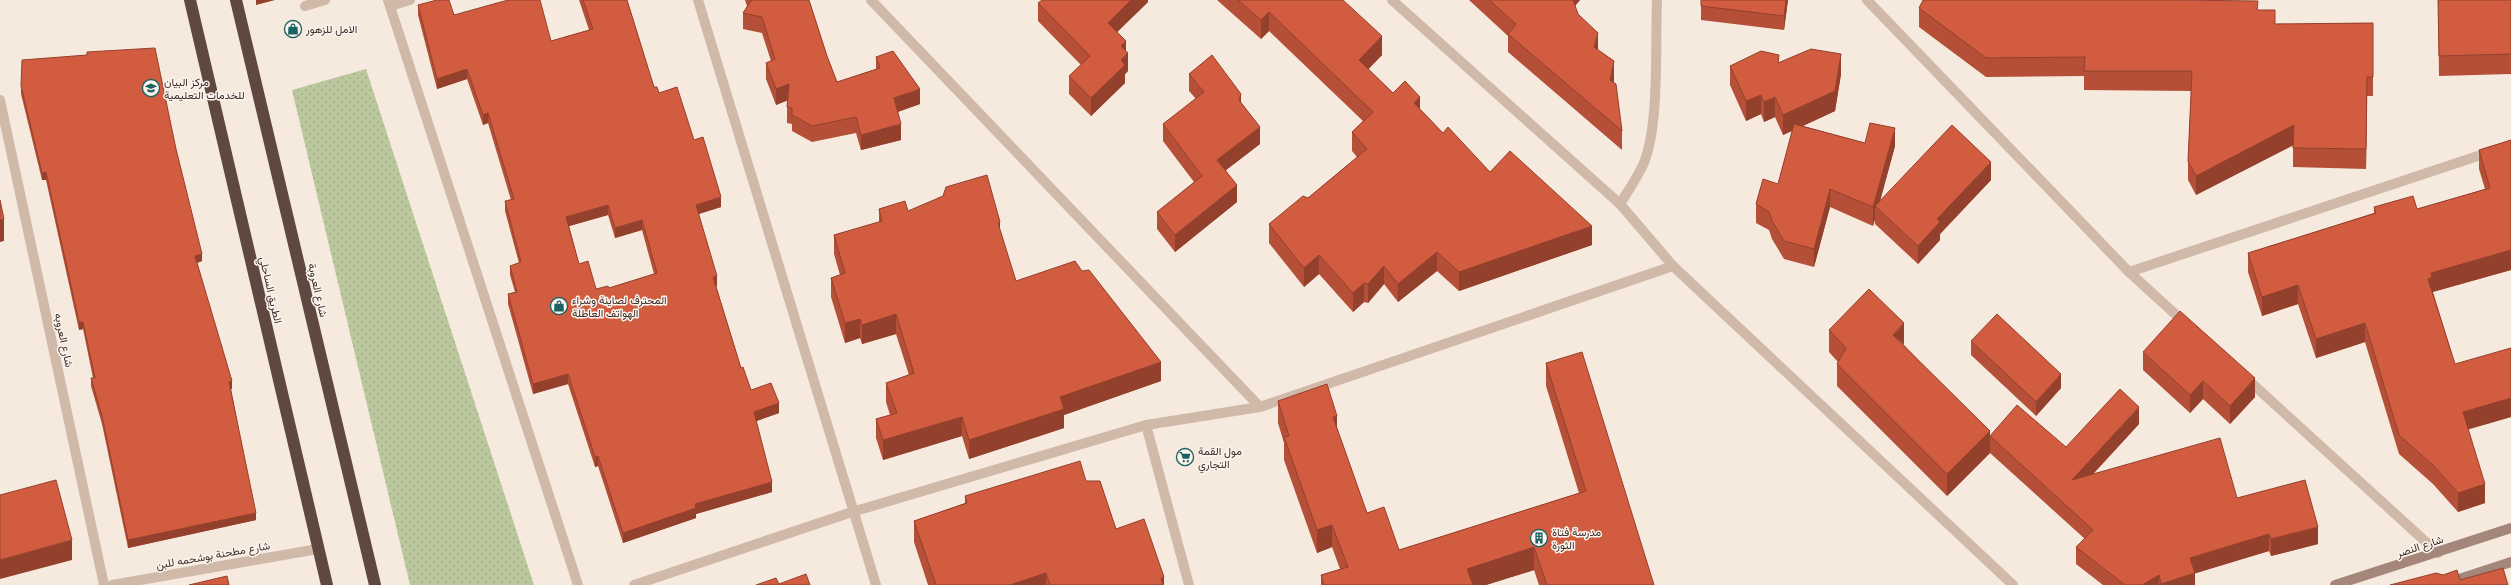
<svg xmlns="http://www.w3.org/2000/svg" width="2511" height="585" font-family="'Noto Sans',Vazirmatn,sans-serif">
  <defs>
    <pattern id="grass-dots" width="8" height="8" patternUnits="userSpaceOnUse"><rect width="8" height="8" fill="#bbc79d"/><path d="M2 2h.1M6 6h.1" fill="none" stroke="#a2ab87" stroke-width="1.8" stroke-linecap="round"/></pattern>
  </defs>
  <rect width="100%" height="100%" fill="#f6eadf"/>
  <!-- grass -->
  <path fill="url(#grass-dots)" d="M366,69l168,516h-124l-118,-495z"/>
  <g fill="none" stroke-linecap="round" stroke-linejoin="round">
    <!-- lane -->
    <path stroke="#d0b9a9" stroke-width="10" d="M305,6l20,-6"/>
    <!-- street -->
    <g stroke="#d0b9a9" stroke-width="10">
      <path d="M388,0l190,585"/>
      <path d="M698,0l178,585"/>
      <path d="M871,0l389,407"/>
      <path d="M1392,0l228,204 53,62 340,319"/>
      <path d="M1867,0l262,272 56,51"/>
      <path d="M390,6l20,-6"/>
      <path d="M0,100l104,485"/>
      <path d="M1620,204c8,-13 17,-26 23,-39 17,-38 12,-122 14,-165"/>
      <path d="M2129,272l382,-127"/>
      <path d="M2246,378l192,175"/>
      <path d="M1146,425l43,160"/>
      <path d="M112,585l206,-36"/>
      <path d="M634,585l218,-73 294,-87 114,-18 413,-141"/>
    </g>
    <!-- secondary -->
    <g stroke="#a4877a" stroke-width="10">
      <path d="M2335,585l176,-57"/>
      <path d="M2441,585l70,-23"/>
    </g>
    <!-- highway -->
    <g stroke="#5e4840" stroke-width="12">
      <path d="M190,0l137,585"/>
      <path d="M236,0l139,585"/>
    </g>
  </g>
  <!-- wall -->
  <g fill="#b54f37" fill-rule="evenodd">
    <path d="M579,0h48l27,87 40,53 27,67 -23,7 19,72h-1l25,82 10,22 28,23 -23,8 16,71 -76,22v4l-73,25 -25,-77 -3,1 -27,-83 -35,10 -25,-90v-10l7,-2 -5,-17v-9l9,-3 -14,-52v-10l6,-1 -23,-77 -5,2 -16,-46 -30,10 -19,-74v-10l133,36 38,-11zM608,215l7,23 27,-8 12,44 -45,14 -13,1 -17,-25 -10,-38z"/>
    <path d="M745,0h64l18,56 10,26 39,-13v-12l44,47 -22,8 3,28 -40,10 -5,-17 -44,9 -20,-11v-7l-5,-1v-23l-11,5 -10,-26v-16l5,-2 -9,-28 -19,-4v-16l4,-7z"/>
    <path d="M1148,0v2l-31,30 9,20 2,19 -3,3v9l-34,33 -22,-22v-18l12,-11 -43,-44v-18z"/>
    <path d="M1217,0h126l39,55 -14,14 25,24 27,16 23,24 47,39 102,73 -133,46 -22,-20 -39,31 -14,-18 -16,19 -4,-1 -11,10 -34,-38 -15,13 -35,-44v-19l39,-26 49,-41 -5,-6v-19l11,-11 -94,-90 -8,8z"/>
    <path d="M1469,0h111l-5,6 3,8 36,66v2l8,49v19l-114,-98v-16z"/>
    <path d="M1788,0l-4,30 -83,-10v-14z"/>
    <path d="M2438,0h73v74l-72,2z"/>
    <path d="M1919,8l339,2 17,14 98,-1v73h-6l-1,73 -73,-2v-22l-97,50 -8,-15v-19l3,-70 -107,-1v-14l-98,1 -67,-50z"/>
    <path d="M87,52l89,97 26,112 -5,2 35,126h-1l25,131 -128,28 -26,-124 -11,-38v-8h2l-10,-49 -4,1 -33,-150h-4l-21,-86v-8l66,-31z"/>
    <path d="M1779,62l62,12 -6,37 -32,15 62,17 30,3 -15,54 111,-20 -51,54v6l-22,24 -43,-40v-5l-2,7 -43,-19 -16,60 -30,-8 -12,-20 -3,-9 -13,-7v-19l22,-20 14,-53 -9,4 -8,-18 -11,5 -3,-8 -15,7 -16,-36v-19z"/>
    <path d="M1189,74l52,29 19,41 -34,26 11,32 -62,50 -18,-23v-17l37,-30 -31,-41v-17l33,-25 -7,-8z"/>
    <path d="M2511,140v130l-78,22 22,72 56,53 -43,12 17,74 -27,9 -25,-28 -34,-30 -34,-112 -49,16 -18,-54 -36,12 -14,-44v-19l126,-40v-6l43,2 68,-20 -6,-20v-19z"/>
    <path d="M879,209l29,2 92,21 16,49 145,100 -97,34v13l-95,31 -7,-23 -79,24 -7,-22v-19l14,-4 -4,-13v-19l23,-8 -13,-41 -34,10 -2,-6 -15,5 -14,-46v-19l9,-3 -6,-21v-19l45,-13z"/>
    <path d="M1829,330l75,15 86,91 76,11 73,-23 -46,50 144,24 81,46 -47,12 -2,-5 -74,22v12h-92l-27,-21v-17l9,-8 -95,-86 -43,43 -110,-110v-22l1,-2 -9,-10z"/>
    <path d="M1971,341l90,47 -25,28 -65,-61z"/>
    <path d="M2143,352l112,45 -25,27 -27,-25 -13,14 -47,-43z"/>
    <path d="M1546,363l108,222h-115l-5,-15 -48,15h-165v-10l19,-6 -8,-22 -15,6 -33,-93v-17l-6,-20v-22l59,27 30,85 32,37 180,-57 -33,-107z"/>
    <path d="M1086,481l30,48 48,56h-236l-14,-43v-21l51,-18v-7z"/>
  </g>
  <!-- shaded-wall -->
  <g fill="#93402d">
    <path d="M256,0h19l-19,5z"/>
    <path d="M1131,0h17v2l-40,39v-18z"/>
    <path d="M1571,0h9l-9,10z"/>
    <path d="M1786,0h2l-4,30v-14z"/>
    <path d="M1269,12v19l-8,8v-19z"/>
    <path d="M1598,33v19l-4,-5z"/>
    <path d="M1382,36v19l-23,24v-19z"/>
    <path d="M1126,41v14l2,-2v18l-3,3v9l-34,33v-18l30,-52z"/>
    <path d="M1841,54v20l-6,37 -52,24v-20z"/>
    <path d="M1614,61v19l-4,19v-19z"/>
    <path d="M467,69v10l-30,10v-10z"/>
    <path d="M2367,77v19l-1,73v-20z"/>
    <path d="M789,84v16l-13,5v-16z"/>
    <path d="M920,89v15l-26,9v-15z"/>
    <path d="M1241,94v17l-2,-11z"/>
    <path d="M1761,95v19l-15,7v-20z"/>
    <path d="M1420,97v19l-6,-13z"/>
    <path d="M1775,97v20l-11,5v-20z"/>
    <path d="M488,113v10l-5,2v-10z"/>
    <path d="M901,124v16l-40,10v-15z"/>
    <path d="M2294,125v20l-98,50v-19z"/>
    <path d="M1260,127v17l-43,33v-17z"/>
    <path d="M1895,128v18l-17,63 -3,-3v13l-2,7v-19z"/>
    <path d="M1991,162v18l-51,54v6l-22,24v-18l19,-27z"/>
    <path d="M46,172v8h-4v-7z"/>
    <path d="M1237,185v17l-62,50v-17z"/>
    <path d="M1830,189v18l-16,60v-18z"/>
    <path d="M721,197v10l-25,8v-10z"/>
    <path d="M608,205v10l-42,12v-10z"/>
    <path d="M4,219v22l-4,1v-22z"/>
    <path d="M642,220v10l-27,8v-10z"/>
    <path d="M1000,222v20l-2,-19z"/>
    <path d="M1592,226v19l-133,46v-19z"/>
    <path d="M2511,250v20l-79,22 -4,-13 3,-6z"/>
    <path d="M1437,252v19l-39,31v-18z"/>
    <path d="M202,254v7l-7,2v-7z"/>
    <path d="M1319,255v19l-15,13v-19z"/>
    <path d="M1384,266v18l-16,19v-19z"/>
    <path d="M717,276v10l-4,1v-10z"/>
    <path d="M1364,283v19l-11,10v-19z"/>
    <path d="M2298,285v19l-36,12v-19z"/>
    <path d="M896,314v20l-34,10v-19z"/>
    <path d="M860,319v19l-15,5v-20z"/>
    <path d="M79,322h4v7l-4,1z"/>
    <path d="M1904,323v22l-11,-10z"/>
    <path d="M2365,323v19l-49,16v-19z"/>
    <path d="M1161,362v19l-97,34v13l-95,31v-19l91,-43z"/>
    <path d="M568,374v10l-35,10v-10z"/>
    <path d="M2061,374v14l-25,28v-14z"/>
    <path d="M2255,378v19l-25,27v-18z"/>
    <path d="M232,381v8l-3,1v-8z"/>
    <path d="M2203,381v18l-13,14v-18z"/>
    <path d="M2511,398v19l-48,14v-19z"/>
    <path d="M779,403v10l-25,9v-10z"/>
    <path d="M2139,407v17l-67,73v-17z"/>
    <path d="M1337,416v23l-4,-22z"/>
    <path d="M962,417v19l-79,24v-20z"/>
    <path d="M1990,431v22l-43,43v-22z"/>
    <path d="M598,456v10l-3,1v-10z"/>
    <path d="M772,482v10l-76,22v4l-73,25v-10l72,-29z"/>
    <path d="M2485,484v19l-27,9v-19z"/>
    <path d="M256,513v7l-128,28v-8z"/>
    <path d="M1332,525v22l-15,6v-23z"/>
    <path d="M2318,527v17l-47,12v-17z"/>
    <path d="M2269,534v17l-79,24v-17z"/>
    <path d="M72,540v20l-72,19v-19z"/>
    <path d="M1534,547v23l-48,15h-19v-16z"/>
    <path d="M1046,573v12h-36z"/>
    <path d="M2195,573v12h-34v-1z"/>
    <path d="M2159,575v10h-17z"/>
    <path d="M1164,577v8h-3v-7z"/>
  </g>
  <!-- building -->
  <g fill="#d25c40" stroke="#93402d" fill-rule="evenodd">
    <path d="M437,0h12l5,15 54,-15h32l11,41 42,-12 -10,-29h44l27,87h3l2,6 18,-6 17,53 9,-3 18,60 -25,8 21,71 -4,1 28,91 2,-1 8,23 20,-7 8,20 -25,9 18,70 -77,22 1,4 -73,25 -25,-77 -3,1 -27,-83 -35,10 -25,-90 9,-2 -7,-26 11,-4 -16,-61 9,-2 -26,-86 -5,2 -16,-46 -30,10 -19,-74zM608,205l7,23 27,-8 15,53 -48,15 -1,-2 -12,3 -8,-28 -9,3 -13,-47z"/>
    <path d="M751,0h58l18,56 10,26 43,-14 -4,-11 17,-6 27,38 -26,9 7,26 -40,11 -5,-18 -44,9 -20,-11v-7l-5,-1 2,-23 -13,5 -10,-26 9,-4 -13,-42 -19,-4 8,-12z"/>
    <path d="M1042,0h89l-23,23 18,18 -5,5 7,7 -7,7 4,5 -34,33 -22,-22 21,-20 -52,-53z"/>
    <path d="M1238,0h105l39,36 -23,24 34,33 12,-12 15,16 -6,6 29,30 5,-6 42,45 20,-21 82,75 -133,46 -22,-20 -39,32 -14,-18 -16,18 -4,-1 -11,10 -34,-38 -15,13 -35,-44 34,-28 5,2 59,-49 -15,-17 21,-20 -104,-100 -8,8z"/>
    <path d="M1489,0h84l5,14 20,19 -4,14 20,14 -4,19 6,4 6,47 -114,-97 8,-10z"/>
    <path d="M1701,0h85l-2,16 -83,-10z"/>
    <path d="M1923,0h253l82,1 -1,9h18v14l98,-1v54h-6l-1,72 -73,-1 1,-23 -98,51 -8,-15 4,-90h-108l1,-14 -99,1 -67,-50z"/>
    <path d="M2438,0h73v54l-72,2z"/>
    <path d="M155,48l21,101 26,105 -7,2 37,125 -3,1 27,131 -128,27 -26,-124 -11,-38h4l-12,-56h-4l-33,-150 -4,1 -21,-87 1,-26 65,-5v-3z"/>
    <path d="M1811,49l30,5 -6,37 -52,24 -8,-18 -11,5 -3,-7 -15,6 -16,-35 31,-15 18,4 -1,8z"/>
    <path d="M1212,55l29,39 -2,6 21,27 -43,33 20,25 -62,50 -18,-23 45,-36 -39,-52 41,-32 -15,-18z"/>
    <path d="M1870,123l25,5 -22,79 -43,-18 -16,60 -30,-8 -12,-20 -3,-9 -13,-8 7,-25 15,5 16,-60 71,19z"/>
    <path d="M1952,125l39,37 -54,57 3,3 -22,24 -43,-40z"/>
    <path d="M2511,140v110l-80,23 1,4 -4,2 27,85 56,-16v50l-48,14 22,72 -27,9 -25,-28 -34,-30 -34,-112 -49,16 -18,-54 -36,12 -14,-44 128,-40 -2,-6 39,-11 4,13 73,-21 -11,-38z"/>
    <path d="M987,175l13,47 -2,1 18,58 59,-20 7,10 7,-1 72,92 -101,35 4,12 -95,31 -7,-23 -79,23 -7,-21 21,-6 -11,-30 28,-10 -18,-59 -34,11 -2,-6 -15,4 -14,-45 14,-5 -11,-38 48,-14 -3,-12 26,-8 3,10 35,-15 3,-9z"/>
    <path d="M0,200l4,19 -4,1z"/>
    <path d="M1869,289l35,34 -11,12 97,96 -43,43 -110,-110 9,-16 -17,-18z"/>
    <path d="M2180,311l75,67 -25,28 -27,-25 -13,14 -47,-43z"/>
    <path d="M1997,314l64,60 -25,28 -65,-61z"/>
    <path d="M1582,352l72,233h-107l-13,-38 -67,22 6,16h-149l-3,-10 27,-8 -16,-42 -15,5 -33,-93 5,-1 -11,-35 49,-17 10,32 -4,1 34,96 17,-6 15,43 187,-59 -40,-128z"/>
    <path d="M2120,389l19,18 -67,73 148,-42 17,60 68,-18 13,47 -47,12 -2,-5 -79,24 5,15 -34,11 -2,-9 -17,10h-17l-49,-38 17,-17 -103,-94 27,-31 49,42z"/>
    <path d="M1080,461l6,20h14l16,48 28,-10 20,58 -3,1 2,7h-113l-4,-12 -36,12h-74l-22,-64 53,-18 -2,-7z"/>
    <path d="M56,480l16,60 -72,20v-65z"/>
    <path d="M2503,568l5,17h-118l46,-12 7,2 14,-5 3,10z"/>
    <path d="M806,574l4,11h-54l20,-7 3,6z"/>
    <path d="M227,576l2,9h-40z"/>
  </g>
  <!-- icons -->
  <defs>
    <g id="shop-ring" transform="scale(0.9)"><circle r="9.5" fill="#fcf4ed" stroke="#1a6263" stroke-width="1.5"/><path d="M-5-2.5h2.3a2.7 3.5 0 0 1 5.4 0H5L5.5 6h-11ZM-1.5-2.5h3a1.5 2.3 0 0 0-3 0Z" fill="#1a6263"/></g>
    <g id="school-ring" transform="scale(0.9)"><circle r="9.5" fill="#fcf4ed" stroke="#1a6263" stroke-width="1.5"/><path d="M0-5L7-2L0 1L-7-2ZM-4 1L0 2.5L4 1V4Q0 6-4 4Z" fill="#1a6263"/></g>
    <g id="supermarket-ring" transform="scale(0.9)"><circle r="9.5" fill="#fcf4ed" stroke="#1a6263" stroke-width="1.5"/><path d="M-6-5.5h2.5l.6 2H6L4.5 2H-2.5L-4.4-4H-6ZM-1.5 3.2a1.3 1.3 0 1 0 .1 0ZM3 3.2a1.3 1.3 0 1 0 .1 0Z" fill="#1a6263"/></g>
    <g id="building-ring" transform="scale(0.9)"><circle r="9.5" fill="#fcf4ed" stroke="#1a6263" stroke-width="1.5"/><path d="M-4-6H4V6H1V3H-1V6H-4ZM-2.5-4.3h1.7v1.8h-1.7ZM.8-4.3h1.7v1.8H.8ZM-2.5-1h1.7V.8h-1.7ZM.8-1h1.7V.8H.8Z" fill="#1a6263"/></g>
  </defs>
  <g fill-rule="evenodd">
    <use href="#shop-ring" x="293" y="29"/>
    <use href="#school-ring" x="151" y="88"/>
    <use href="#shop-ring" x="559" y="306"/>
    <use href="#supermarket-ring" x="1185" y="457"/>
    <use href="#building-ring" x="1539" y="538"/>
  </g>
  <g text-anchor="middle" stroke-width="3" stroke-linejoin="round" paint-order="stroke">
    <!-- poi labels -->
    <g font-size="11" fill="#3c2e2a" stroke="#fcf4ed" text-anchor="start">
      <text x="306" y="33">الامل للزهور</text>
      <text x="164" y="86">مركز البيان<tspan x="164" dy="13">للخدمات التعليمية</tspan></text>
      <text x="572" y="304">المحترف لصاينة وشراء<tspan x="572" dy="13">الهواتف العاطلة</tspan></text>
      <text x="1198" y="455">مول القمة<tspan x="1198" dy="13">التجاري</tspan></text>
      <text x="1552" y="536">مدرسة فتاة<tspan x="1552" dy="13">الثورة</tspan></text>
    </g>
    <!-- street labels -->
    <g font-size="11" fill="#3c2e2a" stroke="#fcf4ed">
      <text transform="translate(271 290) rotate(77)" y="4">الطريق الساحلي</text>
      <text transform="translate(318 290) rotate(77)" y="4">شارع العروبة</text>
      <text transform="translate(64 340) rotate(78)" y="4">شارع العروبه</text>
      <text transform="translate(2420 546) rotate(-18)" y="4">شارع النصر</text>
      <text transform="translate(213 555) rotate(-10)" y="4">شارع مطحنة بوشحمه للبن</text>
    </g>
  </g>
</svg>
